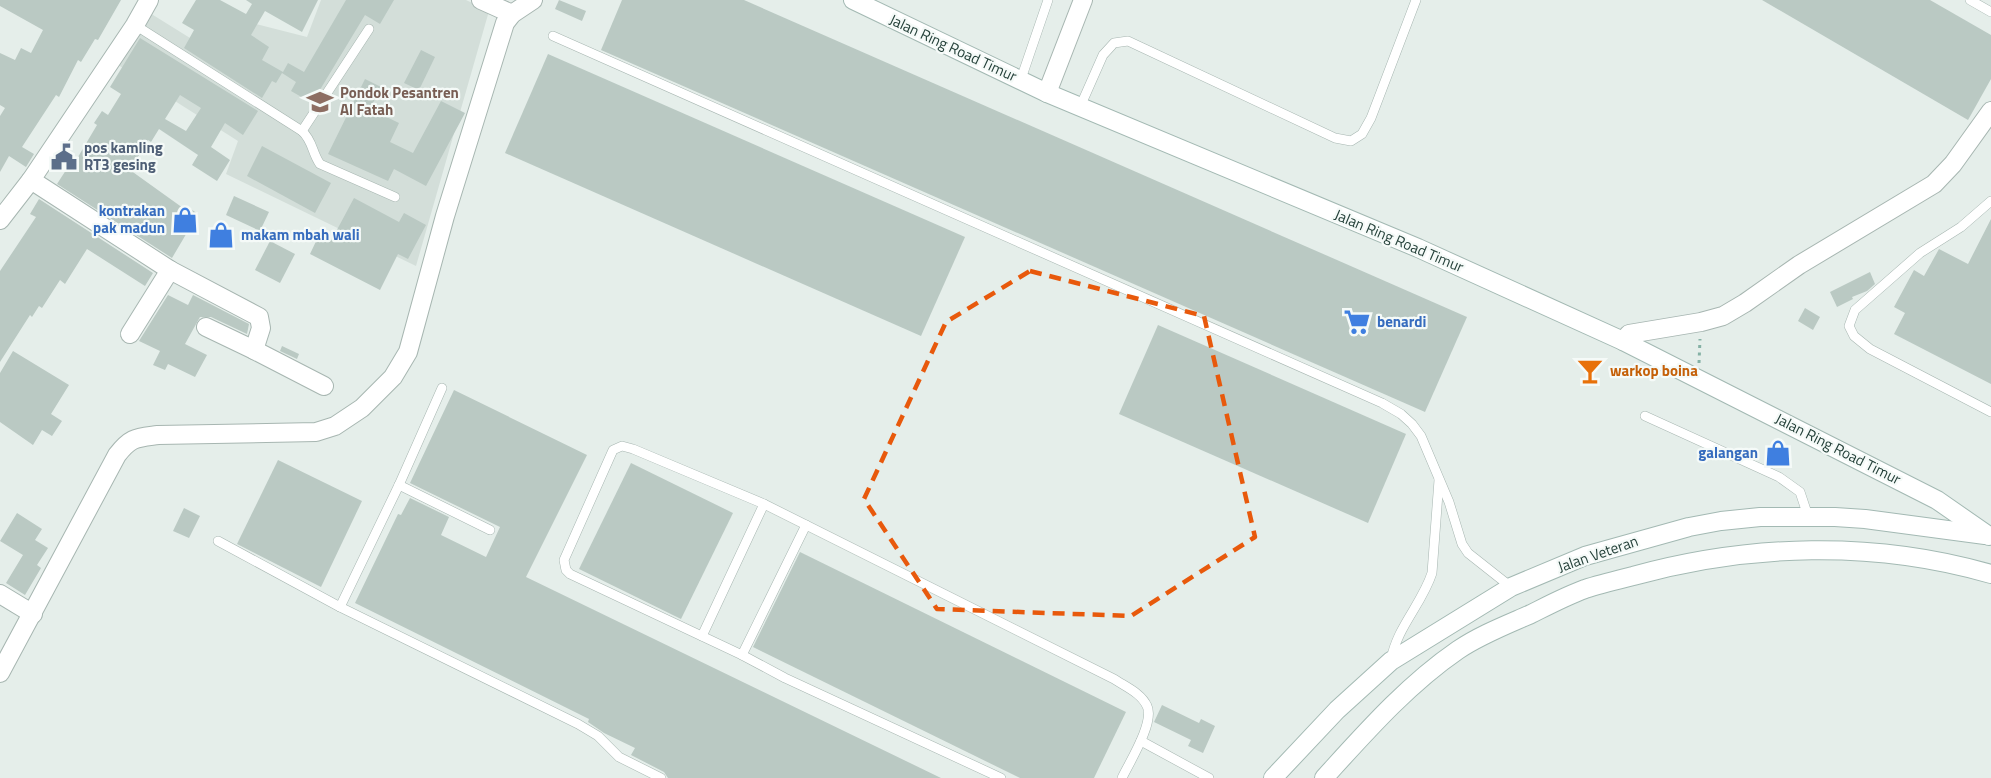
<svg xmlns="http://www.w3.org/2000/svg" width="1991" height="778" font-family="'Titillium Web',sans-serif">
  <rect width="100%" height="100%" fill="#e5eeea"/>
  <!-- built -->
  <path fill="#d3ded9" d="M321,0h145l23,11 -73,255 -190,-92 12,-33 -123,-78 30,-53 74,46 29,-34 59,15z"/>
  <!-- building -->
  <g fill="#bac9c3" fill-rule="evenodd">
    <path d="M0,0h121l-23,40 -3,-1 -14,23 -3,-2 -19,37 -3,-2 -34,52 12,7 -8,13 -17,-11 -9,16v-56l5,-8 -5,-3v-52l15,7 6,-12 10,5 12,-23 -43,-24z"/>
    <path d="M196,0h24l26,14 6,-10 -6,-4h72l-16,32 -37,-21 -14,24 18,12 -7,13 21,12 5,-9 16,9 42,-72h48l-14,24 -15,-9 -53,88 -21,-12 5,-9 -14,-9 -6,10 -4,-2 -10,17 -78,-50 10,-18 -12,-7z"/>
    <path d="M559,0l27,11 -4,10 -27,-12z"/>
    <path d="M622,0h122l723,317 -42,95 -824,-362z"/>
    <path d="M1762,0h168l61,35v44l-23,41z"/>
    <path d="M140,38l118,73 -15,24 -18,-12 -14,24 19,13 -13,21 -25,-16 6,-10 -39,-26 -8,13 -3,-2 -18,30 53,38 2,-3 13,9 -26,44 -115,-74 11,-17 -10,-7 7,-10 10,7h3l19,-32 -3,-2 8,-12 6,4 13,-21 -11,-7zM180,95l21,13 -15,23 -21,-12z"/>
    <path d="M421,50l14,7 -16,33 -15,-7z"/>
    <path d="M548,54l417,183 -44,99 -416,-183z"/>
    <path d="M365,79l16,8 -11,22 29,14 -9,19 23,11 28,-52 24,12 -39,73 -32,-17 -6,12 -60,-27z"/>
    <path d="M262,146l69,37 -16,30 -68,-37z"/>
    <path d="M234,196l35,16 -9,19 -34,-16z"/>
    <path d="M354,198l45,24 5,-9 22,12 -18,34 -10,-5 -18,36 -70,-36 9,-19 12,6z"/>
    <path d="M39,199l114,74 -8,13 -58,-37 -22,35 -5,-4 -18,28 -3,-2 -7,11 -2,-2 -30,47v-91l36,-54 -6,-3z"/>
    <path d="M1991,219v165l-97,-50 11,-21 -11,-6 20,-37 10,6 15,-27 29,15z"/>
    <path d="M270,241l25,13 -15,29 -25,-13z"/>
    <path d="M1870,272l5,12 -8,7 -15,6 1,2 -16,8 -7,-15z"/>
    <path d="M168,295l20,10 5,-10 56,29 -2,10 -36,-17h-11l-15,27 22,11 -12,22 -27,-13 -3,6 -12,-5 7,-14 -21,-10z"/>
    <path d="M1805,308l15,9 -7,13 -15,-9z"/>
    <path d="M1158,325l248,109 -38,89 -249,-109z"/>
    <path d="M282,346l17,8 -2,5 -17,-8z"/>
    <path d="M13,351l56,34 -18,29 11,7 -10,15 -10,-6 -9,15 -33,-23v-49z"/>
    <path d="M454,390l133,65 -61,122 415,201h-273l-4,-6 -33,-17 4,-7 -31,-15 -16,-11 1,-3 -234,-116 43,-89 3,1 9,-17 39,19 -8,18 45,22 14,-30 -90,-44z"/>
    <path d="M278,460l84,41 -41,86 -84,-43z"/>
    <path d="M631,463l102,50 -52,106 -102,-50z"/>
    <path d="M184,508l16,8 -11,22 -16,-7z"/>
    <path d="M17,513l25,16 -7,11 13,8 -11,17 4,3 -16,27 -19,-12 17,-28 -23,-14z"/>
    <path d="M800,552l326,160 -32,66h-74l-267,-131z"/>
    <path d="M1162,705l37,18 2,-4 14,7 -12,27 -15,-7 3,-6 -37,-18z"/>
  </g>
  <g fill="none" stroke-linecap="round" stroke-linejoin="round">
    <!-- lane casing -->
    <g stroke="#a7b6b1" stroke-width="10">
      <g id="lane">
        <path d="M1970,0l21,12"/>
        <path d="M135,25l167,106c11,10 10,22 18,33l75,33"/>
        <path d="M553,36l829,367 19,11 11,10 9,12 28,66 13,42 6,9 43,34"/>
        <path d="M1021,79l27,-79"/>
        <path d="M1080,107l23,-52 11,-12 14,-2 207,97 16,3 11,-7 9,-16 45,-118"/>
        <path d="M302,131l67,-102"/>
        <path d="M1991,201l-30,26 -41,26 -65,57 -6,16 5,10 16,13 121,63"/>
        <path d="M1645,416l134,61 21,15 8,24"/>
        <path d="M399,485l91,45"/>
        <path d="M218,541l122,66 238,117 20,12 21,21 42,21"/>
        <path d="M340,607l59,-122 43,-97"/>
        <path d="M702,636l62,-132"/>
        <path d="M742,655l64,-130"/>
        <path d="M1391,660c6,-33 31,-56 41,-87l7,-93"/>
        <path d="M1141,741l68,37"/>
        <path d="M1001,778l-216,-100 -43,-23 -172,-81 -4,-4 -2,-10 49,-110 9,-4 11,3 131,55 350,175c12,8 27,14 33,27 8,16 -18,57 -25,72"/>
      </g>
    </g>
    <!-- street casing -->
    <g stroke="#a7b6b1" stroke-width="20">
      <g id="street">
        <path d="M481,0l31,14"/>
        <path d="M1047,93l36,-93"/>
        <path d="M31,180l139,90 89,47 2,11 -7,22 70,36"/>
        <path d="M0,220l31,-40 104,-155 14,-25"/>
        <path d="M206,327l48,23"/>
        <path d="M130,334l40,-64"/>
        <path d="M1623,341l6,-7 72,-12 22,-6 22,-13 54,-38 135,-81 19,-20 38,-53"/>
        <path d="M0,594l33,20"/>
        <path d="M0,673l117,-218c14,-18 19,-17 41,-20l158,-3 19,-6 27,-18 31,-31 15,-25 37,-136 60,-193 7,-9 21,-14"/>
      </g>
    </g>
    <!-- secondary casing -->
    <g stroke="#a3b9b3" stroke-width="20">
      <g id="secondary">
        <path d="M853,0l194,93 371,155 205,93 314,159 52,36"/>
        <path d="M1273,778l64,-68 54,-49 120,-74 74,-31 104,-29 32,-6 39,-4h75l30,2 120,16"/>
        <path d="M1324,778c41,-45 83,-93 134,-128 22,-15 48,-25 73,-36 18,-9 35,-18 54,-25 15,-5 32,-9 48,-13 116,-32 241,-36 358,-2"/>
      </g>
    </g>
    <!-- path -->
    <path stroke="#85b1a5" stroke-width="3" stroke-dasharray="3 4.5" stroke-linecap="butt" d="M1699,363l1,-24"/>
    <!-- lane -->
    <use href="#lane" stroke="#fff" stroke-width="9"/>
    <!-- street -->
    <use href="#street" stroke="#fff" stroke-width="18"/>
    <!-- secondary -->
    <use href="#secondary" stroke="#fff" stroke-width="18"/>
  </g>
  <!-- marked area -->
  <path fill="none" stroke="#e8590c" stroke-width="4.5" stroke-dasharray="12 8" stroke-linejoin="round" d="M1030,271l174,45 51,221 -124,79 -194,-7 -73,-110 82,-177z"/>
  <!-- icons -->
  <defs>
    <g id="school-bare" transform="scale(2.07)"><path d="M0-5L7-2L0 1L-7-2ZM-4 1L0 2.5L4 1V4Q0 6-4 4Z" fill="#8d6e63" stroke="#f5faf8" stroke-width="2.5" paint-order="stroke"/></g>
    <g id="civic-bare" transform="scale(2.07)"><path d="M-.6-6.5H3V-4.5H.6V-3L4-1V1h2V6H-6V1h2V-1L-.6-3ZM-1.2 2.5V6h2.4V2.5Z" fill="#5c6f8a" stroke="#f5faf8" stroke-width="2.5" paint-order="stroke"/></g>
    <g id="shop-bare" transform="scale(2.07)"><path d="M-5-2.5h2.3a2.7 3.5 0 0 1 5.4 0H5L5.5 6h-11ZM-1.5-2.5h3a1.5 2.3 0 0 0-3 0Z" fill="#3f7fe0" stroke="#f5faf8" stroke-width="2.5" paint-order="stroke"/></g>
    <g id="supermarket-bare" transform="scale(2.07)"><path d="M-6-5.5h2.5l.6 2H6L4.5 2H-2.5L-4.4-4H-6ZM-1.5 3.2a1.3 1.3 0 1 0 .1 0ZM3 3.2a1.3 1.3 0 1 0 .1 0Z" fill="#3f7fe0" stroke="#f5faf8" stroke-width="2.5" paint-order="stroke"/></g>
    <g id="bar-bare" transform="scale(2.07)"><path d="M-6-5H6L.8 .8V4.5H3.5V6h-7V4.5H-.8V.8Z" fill="#e8710a" stroke="#f5faf8" stroke-width="2.5" paint-order="stroke"/></g>
  </defs>
  <g fill-rule="evenodd">
    <use href="#school-bare" x="320" y="102"/>
    <use href="#civic-bare" x="64" y="157"/>
    <use href="#shop-bare" x="185" y="220"/>
    <use href="#shop-bare" x="221" y="235"/>
    <use href="#supermarket-bare" x="1357" y="322"/>
    <use href="#bar-bare" x="1590" y="371"/>
    <use href="#shop-bare" x="1778" y="453"/>
  </g>
  <g text-anchor="middle" stroke-width="4.5" stroke-linejoin="round" paint-order="stroke">
    <!-- street labels -->
    <g font-size="15" fill="#244039" stroke="#f5faf8">
      <text transform="translate(953 48) rotate(25)" y="5">Jalan Ring Road Timur</text>
      <text transform="translate(1399 241) rotate(23)" y="5">Jalan Ring Road Timur</text>
      <text transform="translate(1838 449) rotate(27)" y="5">Jalan Ring Road Timur</text>
      <text transform="translate(1598 554) rotate(-19)" y="5">Jalan Veteran</text>
    </g>
    <!-- education labels -->
    <g font-size="15" font-weight="bold" fill="#785e54" stroke="#f5faf8" text-anchor="start">
      <text x="340" y="98">Pondok Pesantren<tspan x="340" dy="17">Al Fatah</tspan></text>
    </g>
    <!-- service labels -->
    <g font-size="15" font-weight="bold" fill="#4e5e75" stroke="#f5faf8" text-anchor="start">
      <text x="84" y="153">pos kamling<tspan x="84" dy="17">RT3 gesing</tspan></text>
    </g>
    <!-- shop labels -->
    <g font-size="15" font-weight="bold" fill="#366cbe" stroke="#f5faf8" text-anchor="end">
      <text x="165" y="216">kontrakan<tspan x="165" dy="17">pak madun</tspan></text>
      <text x="241" y="240" text-anchor="start">makam mbah wali</text>
      <text x="1377" y="327" text-anchor="start">benardi</text>
      <text x="1758" y="458">galangan</text>
    </g>
    <!-- food labels -->
    <g font-size="15" font-weight="bold" fill="#c56008" stroke="#f5faf8" text-anchor="start">
      <text x="1610" y="376">warkop boina</text>
    </g>
  </g>
</svg>
